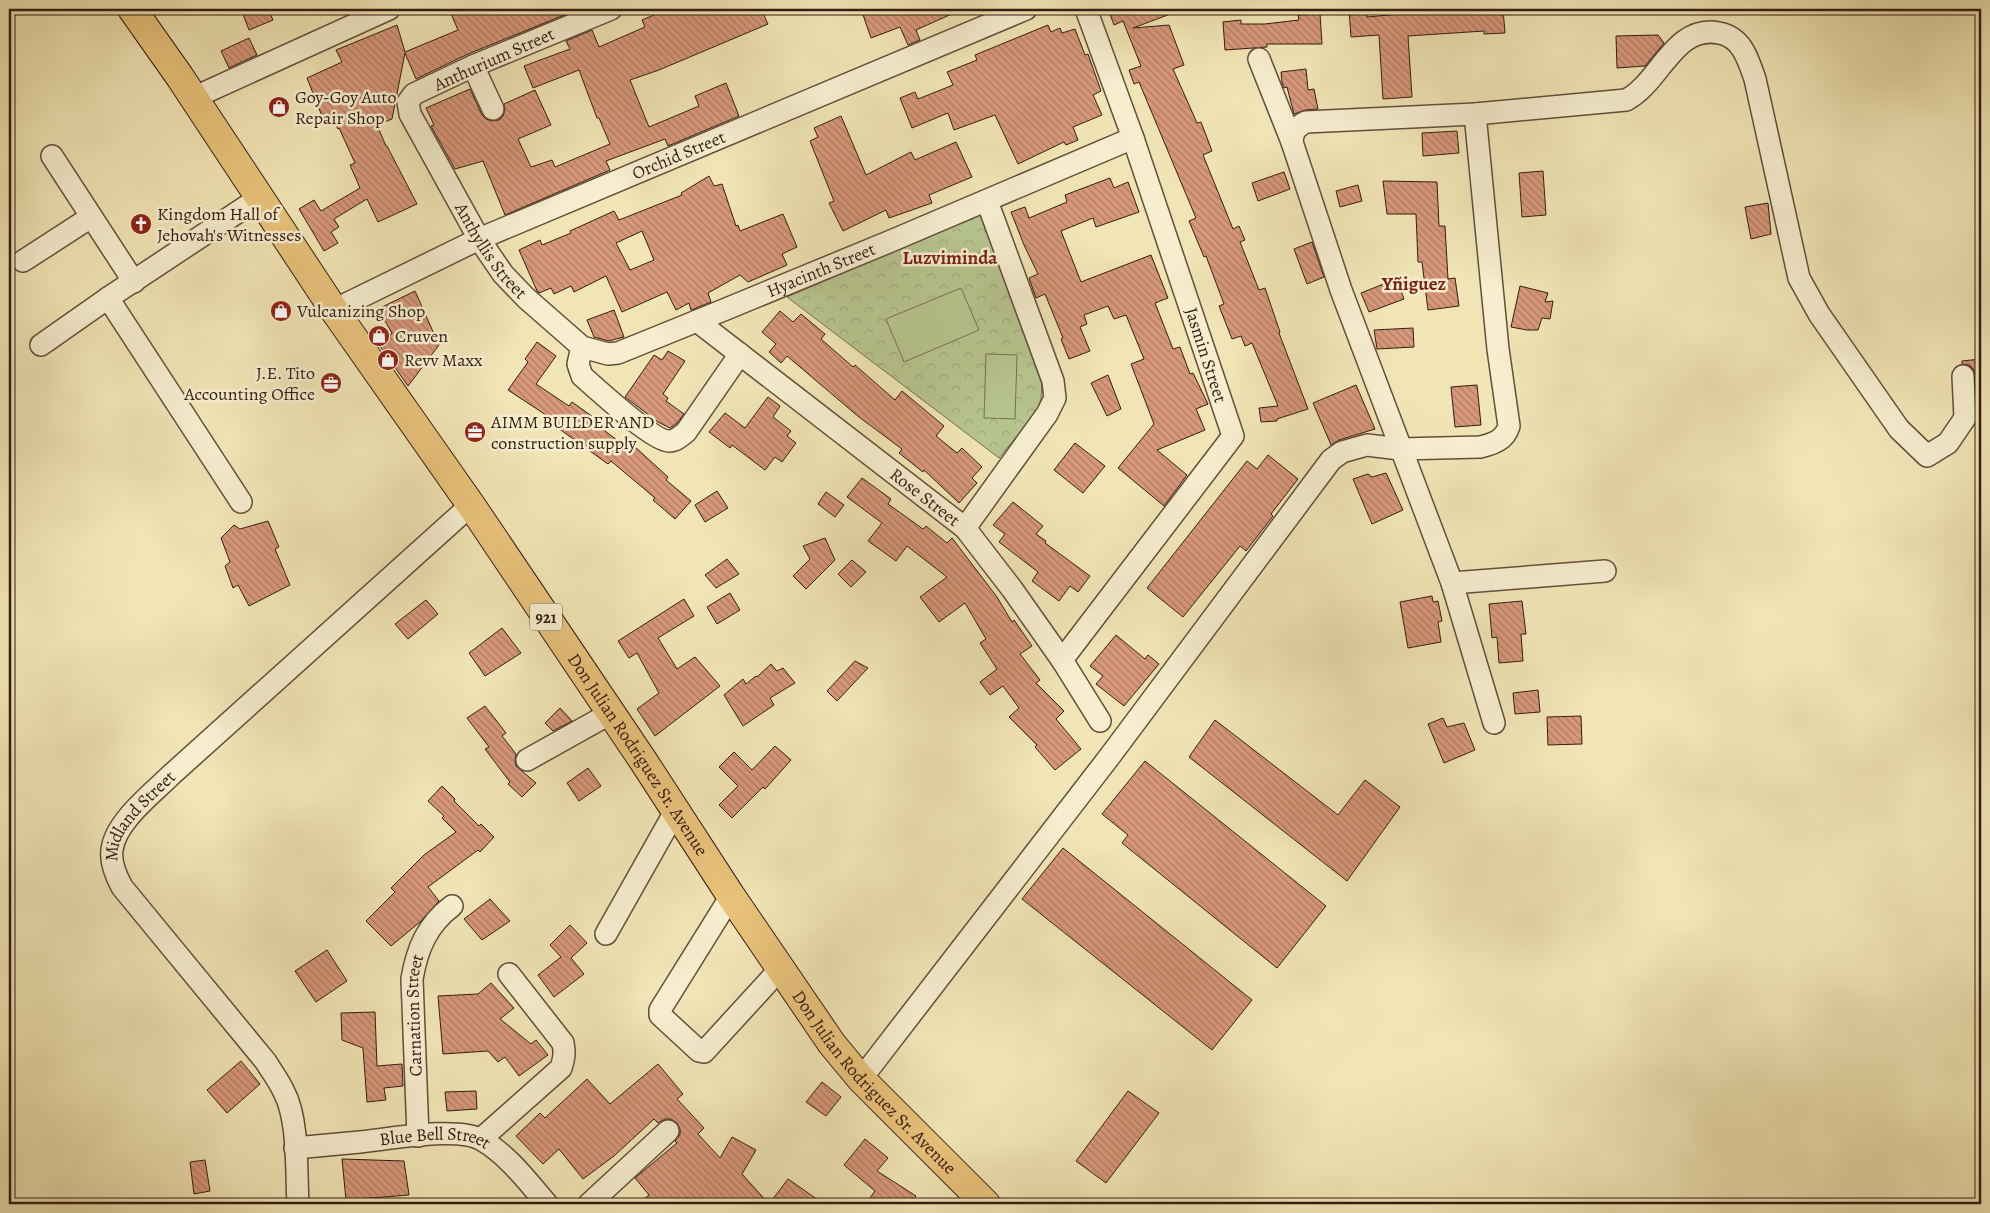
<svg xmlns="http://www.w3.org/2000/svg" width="1990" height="1213" font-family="Alegreya,serif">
  <defs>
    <pattern id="forest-crowns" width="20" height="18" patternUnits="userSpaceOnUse" patternTransform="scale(1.25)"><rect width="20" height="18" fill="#b7c590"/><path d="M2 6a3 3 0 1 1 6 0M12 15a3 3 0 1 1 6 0" fill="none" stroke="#9ea97b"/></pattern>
    <pattern id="building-back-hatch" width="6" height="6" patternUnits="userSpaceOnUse" patternTransform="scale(1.25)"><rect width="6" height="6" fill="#d8987b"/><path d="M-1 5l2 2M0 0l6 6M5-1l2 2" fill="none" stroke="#b07b64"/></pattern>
  </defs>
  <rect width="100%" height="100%" fill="#f1e5b5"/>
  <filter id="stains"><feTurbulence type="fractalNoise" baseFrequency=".004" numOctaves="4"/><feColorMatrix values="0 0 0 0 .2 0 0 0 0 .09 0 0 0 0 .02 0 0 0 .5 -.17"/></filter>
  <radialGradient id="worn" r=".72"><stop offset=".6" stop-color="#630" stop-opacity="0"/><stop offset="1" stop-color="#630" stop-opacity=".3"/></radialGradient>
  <!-- forest -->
  <path fill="url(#forest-crowns)" stroke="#767052" d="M980,214l62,169 -1,17 -6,14 -36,44 -212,-161z"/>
  <!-- pitch -->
  <g fill="#b7c590" stroke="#767052">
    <path d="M961,288l18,42 -75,32 -18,-43z"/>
    <path d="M986,354l31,1 -2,64 -31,-1z"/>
  </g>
  <!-- building -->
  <g fill="url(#building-back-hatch)" stroke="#341c13" fill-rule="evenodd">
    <path d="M241,9h27l5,11 -24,10z"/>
    <path d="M449,9h130l-111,45 -52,25 -11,-26 -13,66 -15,6 9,21h1l30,58 -39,18 -11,-23 -33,20 5,8 -8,5 7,11 -14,8 -25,-42 15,-9 7,11 39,-23 -10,-23 5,-2 -16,-35 -1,1 -8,-15 -8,2 -15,-38 35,-16 -6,-12 61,-25 8,27 53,-22z"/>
    <path d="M668,9h93l7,15 -109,46 -29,10 19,47 50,-21 -4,-10 31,-13 13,33 -71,30 -3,-7 -59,22 4,9 -105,45 -22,-54 -28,8 -24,-43 3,-1 -8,-17 44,-19 12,26 4,4 6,2 7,-1 4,-4 2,-6 -1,-6 31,-14 16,35 -33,14 13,28 21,-7 3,7 55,-23 -11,-26h-2l-18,-48 -46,18 -9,-22 46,-17 -4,-8 26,-11 7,17 46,-20 -3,-7z"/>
    <path d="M861,9h102l-47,21 4,10 -12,5 -8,-18 -29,11z"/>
    <path d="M1108,9h72l1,1 -48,18 36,-3 15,40 -11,4 24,54 4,-1 11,29 -9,4 30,74 6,-3 6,14 -5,2 19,48 6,-2 15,44 -1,1 29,76 -31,10v2l-16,1 -2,-14 19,-2 -26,-63 -7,3 -4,-10 -9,3 -13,-33 5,-2 -18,-48 -2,1 -15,-36 7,-3 -57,-136 -5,2 -5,-14 12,-4 -18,-45 -9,4z"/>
    <path d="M1367,9v8l33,-3v-5h18v3l36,-3h49l2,24 -21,1v-3l-76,5 4,61 -29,2 -4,-64 -28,2 -2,-27z"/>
    <path d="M1320,14l2,30h-55v3l-42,3 -2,-28 18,-2v4h24l34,-4 -1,-5z"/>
    <path d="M1048,25l3,7 9,-4 2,5 13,-4 10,26 3,-1 13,37 -8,4 9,20 -29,12 5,13 -12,5 -2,-3 -46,22 -23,-49 -41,15 -6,-17 -36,15 -12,-30 15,-6 3,7 35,-14 -6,-13 30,-12 -2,-5z"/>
    <path d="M1658,35l6,8 -19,23 -28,2 -1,-32z"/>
    <path d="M249,38l8,17 -28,13 -8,-17z"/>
    <path d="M1306,69l2,21 6,-1 4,20 -13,1 -11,4 -7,-27 -3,1 -2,-5 -1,-11z"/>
    <path d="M841,116l25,59 45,-23 4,8 41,-18 16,35 -43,18 3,8 -43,15 -3,-8 -43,21 -14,-28 5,-2 -24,-60 8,-4 -4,-9z"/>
    <path d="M1457,131l2,22 -36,3 -1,-23z"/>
    <path d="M1543,171l3,44 -24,2 -3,-44z"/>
    <path d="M1284,172l6,17 -32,12 -6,-18z"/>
    <path d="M709,176l5,10 8,-2 14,42 2,-1 2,6 43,-17 14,33 -15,7 5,11 -39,17 -8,-7 -32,18 3,9 -20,8 -2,-7 -13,7 -9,-18 -45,20 -16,-36 -32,16 -3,-6 -17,8 -3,-6 -12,5 -2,-2 -18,-41 21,-10 2,5 29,-12 -1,-2 44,-20 5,9 63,-25 -1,-2zM642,231l12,29 -24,10 -14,-27z"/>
    <path d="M1110,178l4,10 14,-6 11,30 -43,15 -3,-9 -32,13 20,51 70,-27 17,43 -13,5 18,46 7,-2 10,27 3,-1 15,31 -12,5 9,21 -48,20 30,25 -23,31 -46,-38 36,-44 -23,-60 13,-5 -18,-44 -12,4 -6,-13 -24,9 3,9 -7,3 10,24 -21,8 -8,-20 2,-1 -18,-44 -9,4 -7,-20 9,-4 -14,-29 -13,-33 14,-5 4,11 38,-16 -2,-7z"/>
    <path d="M1383,181l54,1 2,44h6l3,53 7,-1 4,28 -31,4 -6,-48h-4l-2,-48h-29z"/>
    <path d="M1358,185l4,16 -22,6 -4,-16z"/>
    <path d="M1768,203l3,31 -20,5 -6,-32z"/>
    <path d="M1312,242l12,35 -17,7 -13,-35z"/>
    <path d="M1391,281h6l7,18 -35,13 -8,-19z"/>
    <path d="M1520,286l28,7 -3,9 8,-1 -3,18 -8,-1 -4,12h-11l-16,-3z"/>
    <path d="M415,291l24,54 -31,41 -28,-40 12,-13 -14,-24z"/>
    <path d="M614,310l10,27 -15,4 -15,-4 -7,-17z"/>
    <path d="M780,311l13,11 8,-8 24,20 -4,5 32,28 2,-2 40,35 7,-9 42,35 -8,10 21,17 5,-5 20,19 -10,11 5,5 -18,20 -35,-33 -1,2 -24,-19 3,-4 -43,-32 -72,-61 -6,7 -12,-11 7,-8 -14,-12z"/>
    <path d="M1413,328l1,19 -37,2 -3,-19z"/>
    <path d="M537,342l19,14 -20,28 33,22 3,-4 21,15 -2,3 36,28 7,-2 34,31 -2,3 25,21 -16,18 -22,-19 2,-2 -44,-37 -3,3 -64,-46 2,-3 -38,-25 20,-28 -3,-3z"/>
    <path d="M668,351l17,10 -22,33 5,4 -2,3 18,13 -7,9 -7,5 -12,-6 -33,-25 29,-42 8,5z"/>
    <path d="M1981,359v44l-4,1 -3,-34 -5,-5 -7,-1v-3z"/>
    <path d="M1108,375l13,34 -14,7 -16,-33z"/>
    <path d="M1356,385l19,44 -36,11 -8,5 -18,-42z"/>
    <path d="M1477,385l4,40 -26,2 -4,-40z"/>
    <path d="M768,397l12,9 -7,11 18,14 -4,5 9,7 -14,19 -7,-5 -10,13 -33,-25 -2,3 -21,-16 16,-19 20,15z"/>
    <path d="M1075,443l30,23 -22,27 -29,-23z"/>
    <path d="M1268,455l30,24 -27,35 2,2 -27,35 -6,-5 -57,71 -36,-29 100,-127 10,8z"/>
    <path d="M1386,473l17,37 -31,14 -19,-45 15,-5 4,3z"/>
    <path d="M862,478l29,21 -3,5 35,25 3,-3 21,17 5,-5 45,59 15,25 2,-2 18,26 -12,8 20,26 -4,3 28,28 -8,8 25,30 -26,21 -20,-23 2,-2 -28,-28 10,-9 -16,-22 -13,9 -10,-13 17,-13 -17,-26 6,-4 -21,-36 -26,19 -19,-25 27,-20 -40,-31 -11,15 -28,-20 14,-18 -35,-26z"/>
    <path d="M717,491l11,17 -23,14 -10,-17z"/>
    <path d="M826,492l18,13 -9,12 -17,-13z"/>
    <path d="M1013,502l30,24 -7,8 10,7 -1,2 45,33 -12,16 -8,-6 -11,15 -27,-20 6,-9 -39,-30 6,-8 -12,-9z"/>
    <path d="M268,521l11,26 -4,2 15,36 -41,21 -11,-21 -5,3 -8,-22 5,-4 -9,-24 13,-13 6,4z"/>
    <path d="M825,538l10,22 -29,29 -13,-13 17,-17 -7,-13z"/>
    <path d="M727,559l12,15 -23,14 -11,-13z"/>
    <path d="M852,560l14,12 -15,15 -13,-13z"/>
    <path d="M730,593l10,17 -23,14 -10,-17z"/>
    <path d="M1432,596l1,6 5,-1 4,20 -4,1 3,20 -33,6 -8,-46z"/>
    <path d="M684,599l10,17 -36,22 19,31 18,-12 25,29 -65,50 -18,-27 22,-16 -22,-40 -8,5 -11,-17z"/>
    <path d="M426,600l12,14 -30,25 -13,-15z"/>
    <path d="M1522,601l4,33h-5l2,27 -24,2 -2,-26 -5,1 -3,-34z"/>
    <path d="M502,628l19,25 -36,23 -16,-23z"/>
    <path d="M1116,635l29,24 3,-4 11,9 -35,42 -28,-22 7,-8 -13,-10z"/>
    <path d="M855,661l13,7 -31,33 -10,-10z"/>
    <path d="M771,664l6,7 6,-3 12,15 -25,15 4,7 -31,21 -19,-31 19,-16 3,5 10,-8 1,1z"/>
    <path d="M1538,690l2,22 -25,2 -2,-21z"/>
    <path d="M485,706l21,27 -4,3 14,18 -1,6 1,6 20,17 -14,14 -14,-13 2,-2 -25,-33 4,-2 -22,-29z"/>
    <path d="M560,708l12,13 -19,10 -8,-8z"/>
    <path d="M1581,716l1,28 -34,1 -1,-28z"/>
    <path d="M1443,718l4,9 17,-4 11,27 -31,13 -16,-39z"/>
    <path d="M1215,720l123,95 27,-35 35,27 -53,74 -158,-124z"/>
    <path d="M775,746l16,14 -26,29 -2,-2 -31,31 -13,-13 19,-19 -19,-19 15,-15 18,18z"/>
    <path d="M1145,761l181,145 -49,62 -155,-125 6,-8 -26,-21z"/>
    <path d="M588,768l13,18 -22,15 -12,-18z"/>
    <path d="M442,786l13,13 -1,2 25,25 2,-2 13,13 -14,15 -2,-2 -50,37 11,14 -19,21 -29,24 -25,-25 29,-29 -4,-4 33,-33 32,-23 -14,-14 2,-2 -16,-15z"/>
    <path d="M1063,848l189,152 -40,50 -190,-151z"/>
    <path d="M490,899l20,22 -28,19 -18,-21z"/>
    <path d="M570,925l17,18 -16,15 13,16 -30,23 -16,-22 23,-18 -11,-12z"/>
    <path d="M327,950l20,31 -31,21 -21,-31z"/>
    <path d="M491,983l23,25 -14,11 31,25 5,-4 12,15 -29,21 -14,-19 -7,5 -10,-11 -45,3 -5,-58 40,-2z"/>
    <path d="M375,1012l2,54 25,-2 1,22 -19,2 2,12 -19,2 -4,-54 -21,-8 -1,-27z"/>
    <path d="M241,1061l19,23 -33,29 -20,-23z"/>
    <path d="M658,1064l25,30 -6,5 27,29 -6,6 22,24 12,-21 24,13 -14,24 27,30h-131l11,-9 -14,-17 42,-35 -2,-2 5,-6v-6l-3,-6 -6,-4h-6l-7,4 -4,-4 -40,37 -31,23 -24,-30 -16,15 -27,-28 24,-23 5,5 42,-39 23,25z"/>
    <path d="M822,1082l19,15 -15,19 -20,-14z"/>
    <path d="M476,1091l1,18 -30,2 -2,-19z"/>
    <path d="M1128,1091l31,22 -53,70 -30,-22z"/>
    <path d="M865,1139l23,19 -11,13 39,25 -5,8h-33l-9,-5 6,-8 -31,-26z"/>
    <path d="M342,1159l62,2 5,34 -63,5z"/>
    <path d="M205,1160l5,31 -16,3 -4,-32z"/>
    <path d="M788,1179l36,25h-55z"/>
  </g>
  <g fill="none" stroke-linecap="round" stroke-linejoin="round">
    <!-- minor casing -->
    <g stroke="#634e3c" stroke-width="24">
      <g id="minor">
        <path id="s1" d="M611,9l-138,57 -59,28 -6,8 2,12 69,125 24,35 23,24 56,49 26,7 10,-1 79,-32 194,-80 242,-103"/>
        <path d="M1259,59l33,83"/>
        <path d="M473,66l20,43"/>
        <path d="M193,98l196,-89"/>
        <path d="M52,156l82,126"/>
        <path d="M23,261l68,-44"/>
        <path d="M108,298l133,204"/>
        <path id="s2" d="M334,310l145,-71 547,-230"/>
        <path id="s3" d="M697,321l268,207 47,61 50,71 38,61"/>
        <path d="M41,345l67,-47 151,-100"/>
        <path d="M582,347l-4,17 4,12c15,13 71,65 87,65 7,0 12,-5 17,-9l54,-78"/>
        <path d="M965,528l82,-114 8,-16 -2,-17 -66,-180"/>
        <path d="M1452,583l153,-12"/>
        <path d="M1062,660l171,-224 -100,-298 -47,-129"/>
        <path d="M1494,723l-42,-140 -111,-293 -49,-148c1,-11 4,-15 14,-20l169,-8 151,-14c34,-17 48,-76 93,-67 23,4 29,26 36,46l44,199 20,36 80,115 28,27 21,-13 17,-25 -2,-42"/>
        <path d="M527,760l84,-47"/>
        <path d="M731,896l-71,114v5l39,36 5,1 76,-83"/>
        <path d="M606,934l70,-124"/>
        <path d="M861,1079l249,-323 221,-296 11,-8 25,-7 33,4 80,-2c13,-3 25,-7 29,-21l-11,-77 -23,-235"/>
        <path id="s4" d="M418,1136l-6,-157c5,-30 15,-54 40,-73"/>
        <path d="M481,1139l80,-71c3,-9 4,-15 2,-25l-54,-69"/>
        <path id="s5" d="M295,1148c22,-2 44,-4 65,-6 29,-3 98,-16 122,-2 26,15 46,42 65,64"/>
        <path id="s6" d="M298,1204c-2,-32 1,-84 -14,-112 -5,-11 -12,-20 -18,-30l-144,-175c-6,-11 -12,-24 -10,-37 3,-28 40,-56 59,-75l300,-270"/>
        <path d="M589,1204l79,-73"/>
      </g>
    </g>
    <!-- major casing -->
    <g stroke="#341c13" stroke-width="30">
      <g id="major">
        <path id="s7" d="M132,9l48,68 154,233 137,195 173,257 87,134 101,148 29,35 125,125"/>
      </g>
    </g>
    <!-- minor -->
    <use href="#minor" stroke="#f6eecf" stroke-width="21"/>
    <!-- major -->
    <use href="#major" stroke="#e8c27a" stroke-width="28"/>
  </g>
  <!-- icons -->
  <defs>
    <g id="shop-disc" transform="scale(1.125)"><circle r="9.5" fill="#8f2418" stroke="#f6eecf"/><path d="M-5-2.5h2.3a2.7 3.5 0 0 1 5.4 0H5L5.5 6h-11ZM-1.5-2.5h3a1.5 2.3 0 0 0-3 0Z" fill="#fff"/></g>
    <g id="church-disc" transform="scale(1.125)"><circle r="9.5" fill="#8f2418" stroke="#f6eecf"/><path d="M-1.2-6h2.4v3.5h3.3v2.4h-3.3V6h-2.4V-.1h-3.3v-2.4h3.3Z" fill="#fff"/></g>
    <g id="office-disc" transform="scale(1.125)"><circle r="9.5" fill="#8f2418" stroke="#f6eecf"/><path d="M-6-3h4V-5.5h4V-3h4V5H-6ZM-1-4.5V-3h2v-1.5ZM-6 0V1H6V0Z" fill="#fff"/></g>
  </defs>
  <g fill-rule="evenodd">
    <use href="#shop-disc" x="279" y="107"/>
    <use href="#church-disc" x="141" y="224"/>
    <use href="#shop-disc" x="281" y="311"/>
    <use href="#shop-disc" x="379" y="336"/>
    <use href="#shop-disc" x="388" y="360"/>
    <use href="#office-disc" x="331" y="383"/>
    <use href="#office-disc" x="475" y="432"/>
  </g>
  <g text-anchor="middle" stroke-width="5" stroke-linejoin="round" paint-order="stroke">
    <!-- shield labels -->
    <rect fill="#f6eecf" stroke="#6e5b4b" stroke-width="1" x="530" y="603.5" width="32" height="27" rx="4"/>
    <g font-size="16" font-weight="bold" fill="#341c13">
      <text x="546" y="623">921</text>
    </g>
    <!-- street labels -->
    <g font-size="18" fill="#341c13" stroke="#f6eecf">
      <text transform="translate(494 59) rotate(-24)" y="6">Anthurium Street</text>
      <text dy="6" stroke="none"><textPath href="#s2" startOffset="378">Orchid Street</textPath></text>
      <text dy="6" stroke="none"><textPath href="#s1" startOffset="396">Anthyllis Street</textPath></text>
      <text dy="6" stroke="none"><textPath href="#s1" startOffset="786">Hyacinth Street</textPath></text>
      <text transform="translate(1206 355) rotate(72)" y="6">Jasmin Street</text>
      <text dy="6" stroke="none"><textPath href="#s3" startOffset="288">Rose Street</textPath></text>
      <text dy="6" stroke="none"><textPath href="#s7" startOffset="901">Don Julian Rodriguez Sr. Avenue</textPath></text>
      <text dy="6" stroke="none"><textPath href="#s6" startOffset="458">Midland Street</textPath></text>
      <text dy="6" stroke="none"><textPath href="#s4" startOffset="121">Carnation Street</textPath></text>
      <text dy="6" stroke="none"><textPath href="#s7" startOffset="1306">Don Julian Rodriguez Sr. Avenue</textPath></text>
      <text dy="6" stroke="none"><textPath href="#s5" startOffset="141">Blue Bell Street</textPath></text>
    </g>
    <!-- poi labels -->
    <g font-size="18" fill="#341c13" stroke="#f6eecf" text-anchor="start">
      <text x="295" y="103">Goy-Goy Auto<tspan x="295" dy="21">Repair Shop</tspan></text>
      <text x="157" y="220">Kingdom Hall of<tspan x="157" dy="21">Jehovah's Witnesses</tspan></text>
      <text x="297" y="317">Vulcanizing Shop</text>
      <text x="395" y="342">Cruven</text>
      <text x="404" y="366">Revv Maxx</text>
      <text x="315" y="379" text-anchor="end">J.E. Tito<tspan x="315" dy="21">Accounting Office</tspan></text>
      <text x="491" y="428">AIMM BUILDER AND<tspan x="491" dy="21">construction supply</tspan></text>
    </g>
    <!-- neighbourhood labels -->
    <g font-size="19" font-weight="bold" fill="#7a1f14" stroke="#f6eecf">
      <text x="950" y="264">Luzviminda</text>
      <text x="1414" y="290">Yñiguez</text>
    </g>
  </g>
  <!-- margin -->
  <rect width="1990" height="1213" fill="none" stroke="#f1e5b5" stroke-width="30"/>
  <rect x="10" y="10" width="1970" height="1193" fill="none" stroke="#341c13" stroke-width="2.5"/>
  <rect x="15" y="15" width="1960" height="1183" fill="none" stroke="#341c13"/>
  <rect width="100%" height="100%" filter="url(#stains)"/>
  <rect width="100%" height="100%" fill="url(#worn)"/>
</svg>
